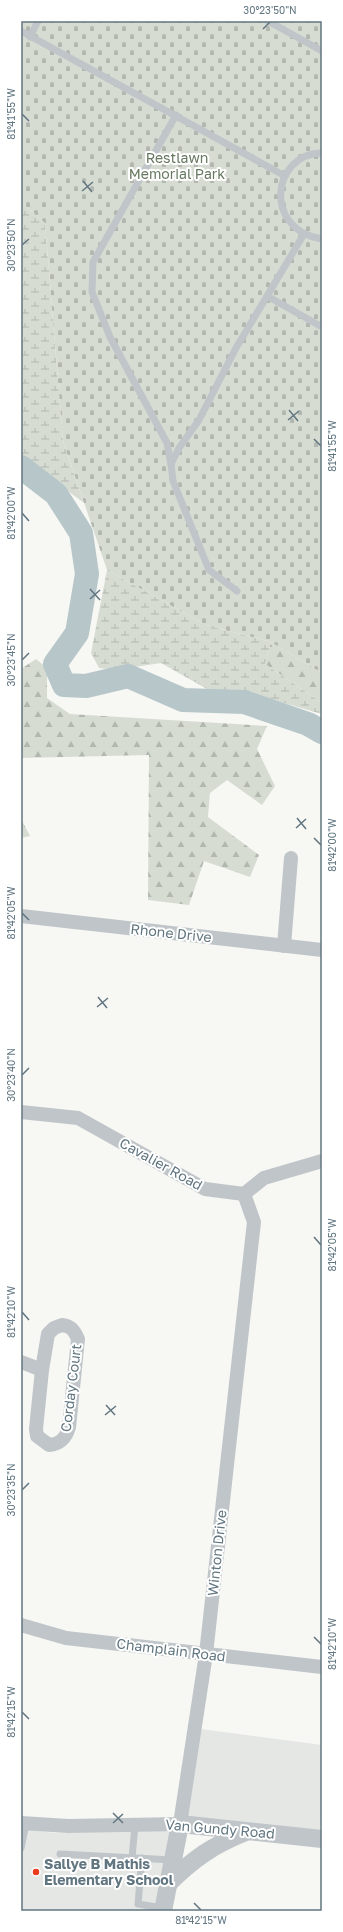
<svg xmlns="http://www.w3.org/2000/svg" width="343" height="1932" font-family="'Golos Text',sans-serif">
  <defs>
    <pattern id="forest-firs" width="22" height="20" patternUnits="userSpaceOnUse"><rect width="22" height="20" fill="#d7dcd3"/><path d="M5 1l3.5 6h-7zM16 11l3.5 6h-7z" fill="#b2b7b0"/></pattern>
    <pattern id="wetland-marsh" width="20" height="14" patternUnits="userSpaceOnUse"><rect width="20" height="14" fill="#d7dcd3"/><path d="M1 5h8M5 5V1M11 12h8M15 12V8" fill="none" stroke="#b2b7b0"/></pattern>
    <pattern id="cemetery-stones" width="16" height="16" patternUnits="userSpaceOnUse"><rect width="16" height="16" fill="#d7dcd3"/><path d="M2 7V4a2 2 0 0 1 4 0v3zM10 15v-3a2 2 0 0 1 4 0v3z" fill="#b2b7b0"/></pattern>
  </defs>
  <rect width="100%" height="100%" fill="#f7f7f4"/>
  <!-- built -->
  <g fill="#e5e7e5">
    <path d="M200,1729l122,16v69l-3,20 -132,-17z"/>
    <path d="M21,1829l34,4 118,-3 -17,81h-135z"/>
  </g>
  <!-- forest -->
  <g fill="url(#forest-firs)">
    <path d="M271,642l51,31v30l-57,-39z"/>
    <path d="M36,659l11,9v30l23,16 197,12 -10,23 18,37 -13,19 -35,-25 -17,13 -2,24 51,38 -9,22 -46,-16 -15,44 -41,-5 1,-145 -128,3v-89z"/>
    <path d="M21,819l9,17 -9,2z"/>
  </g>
  <!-- wetland -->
  <g fill="url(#wetland-marsh)">
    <path d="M21,202l24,21 18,218 21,62 -63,-47z"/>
    <path d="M107,570l99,55 65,17 -6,22 57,39v11l-73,-21 -42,-4 -46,-26 -46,7 -16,-2 -8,-15z"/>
  </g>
  <!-- cemetery -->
  <path fill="url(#cemetery-stones)" d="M21,21h301v652l-51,-31 -65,-17 -99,-55 -44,-129 -18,-218 -24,-21z"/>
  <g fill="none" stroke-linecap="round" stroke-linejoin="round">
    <!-- river -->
    <path stroke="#b6c6c9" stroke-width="24" d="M21,467l35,27 25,39 6,41 -10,59 -22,31 9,21 22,1 42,-10 55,24 61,2 64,22 14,8"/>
    <!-- service -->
    <g stroke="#bfc5c8" stroke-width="7">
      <path d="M268,21l54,30"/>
      <path d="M21,31l264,145"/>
      <path d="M30,37l8,-16"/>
      <path d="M322,153c-51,1 -59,77 0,86"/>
      <path d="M267,296l55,31"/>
      <path d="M171,464l-4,-21 -57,-106 -18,-45 1,-30 83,-147"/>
      <path d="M237,591l-28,-21 -36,-89 -2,-17 8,-16 20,-28 37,-72 68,-114"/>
      <path d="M21,1848l5,-24"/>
      <path d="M60,1854l113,6"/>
      <path d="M132,1858l3,-33"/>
      <path d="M142,1858l-4,46 25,4"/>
    </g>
    <!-- minor -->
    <g stroke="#bfc5c8" stroke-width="14">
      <path d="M21,916l301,34"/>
      <path d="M284,946l7,-88"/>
      <path d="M21,1112l57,6 127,71 39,5 20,-16 58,-17"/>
      <path d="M62,1325c9,1 12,5 16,14l-9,88c-3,11 -8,17 -20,18l-12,-9 -1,-7 6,-59 6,-36 6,-6z"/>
      <path d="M21,1362l21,8"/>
      <path d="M21,1625l45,13 256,29"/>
      <path d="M21,1823l47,3 112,-2 26,-170 48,-432 -10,-28"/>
    </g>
    <!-- tertiary -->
    <g stroke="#bfc5c8" stroke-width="18">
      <path d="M168,1884c25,-25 45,-39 78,-52"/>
      <path d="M163,1911l17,-87 142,15"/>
    </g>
  </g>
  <!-- ticks -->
  <path fill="none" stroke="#617680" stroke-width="1.5" d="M263,29l7,-7M22,114l7,7M83,181l9,11M82,191l11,-9M22,245l7,-6M289,410l9,11M288,420l11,-9M314,439l7,7M22,513l7,8M90,589l10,11M90,599l10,-9M22,660l7,-7M297,818l9,11M296,828l10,-9M314,838l7,7M22,913l7,7M98,997l9,11M97,1007l11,-9M22,1075l7,-7M314,1237l7,8M22,1312l7,8M106,1405l9,10M105,1415l11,-9M22,1490l7,-7M314,1637l7,7M22,1712l7,7M113,1813l10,10M113,1823l10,-9M194,1903l7,7"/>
  <!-- markers -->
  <circle fill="#ec3a1f" stroke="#fff" stroke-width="1.5" cx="36" cy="1872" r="4"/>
  <g text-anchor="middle" stroke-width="4" stroke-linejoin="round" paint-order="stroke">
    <!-- park labels -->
    <g font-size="14" fill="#667860" stroke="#fff">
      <text x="177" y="163">Restlawn<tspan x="177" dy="16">Memorial Park</tspan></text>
    </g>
    <!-- street labels -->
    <g font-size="14" fill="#617680" stroke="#fff">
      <text transform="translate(171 933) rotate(6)" y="5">Rhone Drive</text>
      <text transform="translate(161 1164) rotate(29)" y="5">Cavalier Road</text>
      <text transform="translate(71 1388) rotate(-83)" y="5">Corday Court</text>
      <text transform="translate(217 1553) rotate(-84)" y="5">Winton Drive</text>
      <text transform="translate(171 1650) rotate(7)" y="5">Champlain Road</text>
      <text transform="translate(220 1829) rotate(5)" y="5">Van Gundy Road</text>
    </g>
    <!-- poi labels -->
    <g font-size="14" font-weight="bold" fill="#617680" stroke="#fff" text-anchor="start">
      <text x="44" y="1869">Sallye B Mathis<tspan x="44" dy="16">Elementary School</tspan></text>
    </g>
  </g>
  <!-- border -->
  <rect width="343" height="1932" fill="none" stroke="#ffffff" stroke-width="44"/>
  <rect x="22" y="22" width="299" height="1888" fill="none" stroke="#617680" stroke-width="1.5"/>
  <g font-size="10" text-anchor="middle" fill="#617680">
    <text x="270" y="14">30°23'50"N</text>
    <text transform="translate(11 114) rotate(-90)" y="4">81°41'55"W</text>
    <text transform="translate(11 245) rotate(-90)" y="4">30°23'50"N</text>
    <text transform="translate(332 446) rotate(-90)" y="4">81°41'55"W</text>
    <text transform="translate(11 513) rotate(-90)" y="4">81°42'00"W</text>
    <text transform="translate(11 660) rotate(-90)" y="4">30°23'45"N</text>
    <text transform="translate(332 845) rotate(-90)" y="4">81°42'00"W</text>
    <text transform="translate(11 913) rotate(-90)" y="4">81°42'05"W</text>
    <text transform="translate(11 1075) rotate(-90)" y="4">30°23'40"N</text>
    <text transform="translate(332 1245) rotate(-90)" y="4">81°42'05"W</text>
    <text transform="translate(11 1312) rotate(-90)" y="4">81°42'10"W</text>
    <text transform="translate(11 1490) rotate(-90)" y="4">30°23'35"N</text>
    <text transform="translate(332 1644) rotate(-90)" y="4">81°42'10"W</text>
    <text transform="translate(11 1712) rotate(-90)" y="4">81°42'15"W</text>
    <text x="201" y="1924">81°42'15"W</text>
  </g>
</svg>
